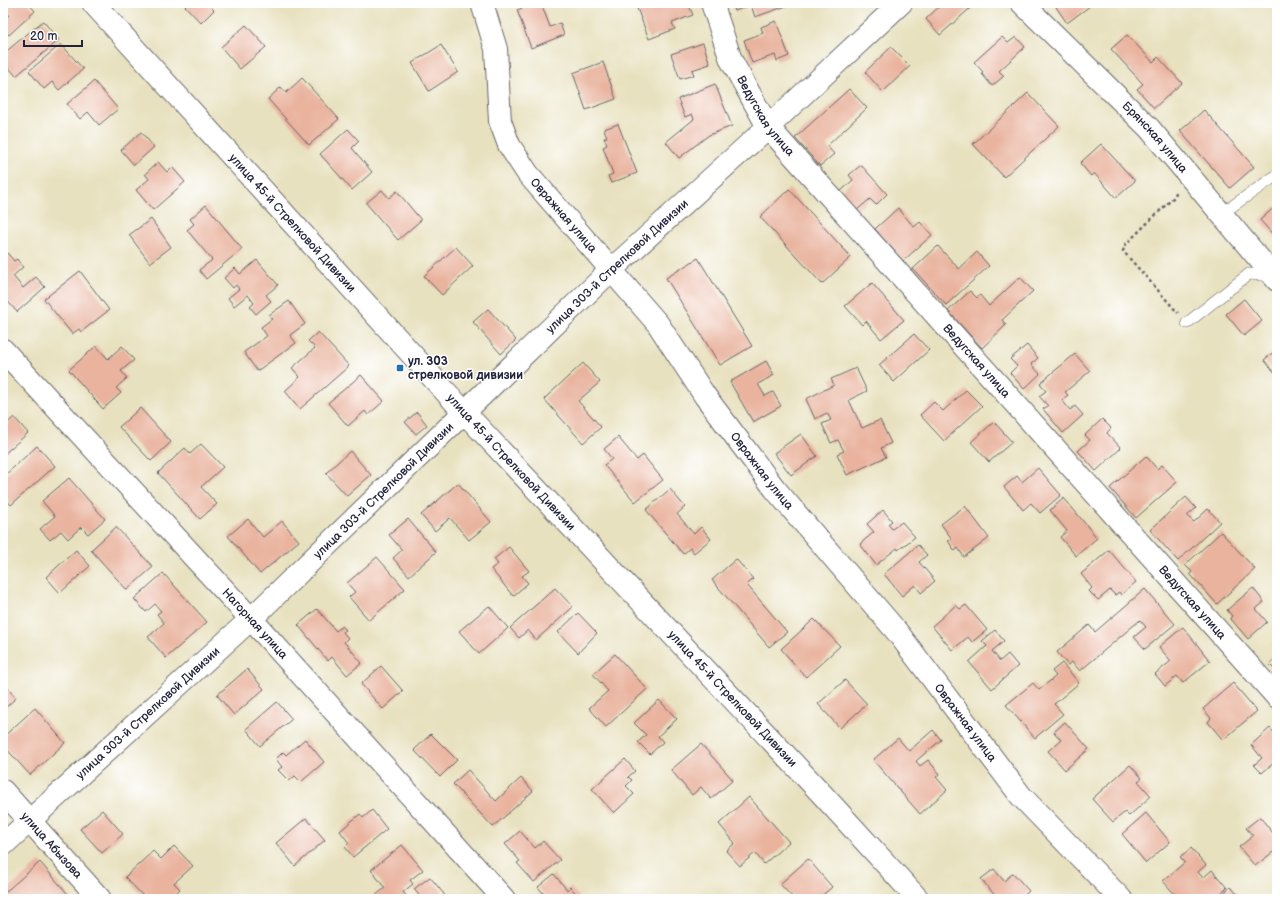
<svg xmlns="http://www.w3.org/2000/svg" width="1280" height="902" font-family="'Balsamiq Sans',sans-serif">
  <rect width="100%" height="100%" fill="#fff"/>
  <filter id="ink" filterUnits="userSpaceOnUse"><feTurbulence type="fractalNoise" baseFrequency=".025" numOctaves="2"/><feDisplacementMap in="SourceGraphic" scale="8" xChannelSelector="R" yChannelSelector="G"/><feConvolveMatrix kernelMatrix="1 2 1 2 8 2 1 2 1" color-interpolation-filters="sRGB"/></filter>
  <filter id="wash" filterUnits="userSpaceOnUse"><feTurbulence type="fractalNoise" baseFrequency=".012" numOctaves="4" result="noise"/><feDisplacementMap in="SourceGraphic" scale="16" xChannelSelector="R" yChannelSelector="G"/><feGaussianBlur stdDeviation="0.9" result="paint"/><feColorMatrix in="noise" values="0 0 0 0 0 0 0 0 0 0 0 0 0 0 0 0 0 1.4 0 .05"/><feComposite in="paint" operator="in"/></filter>
  <g filter="url(#wash)">
    <rect width="100%" height="100%" fill="#e8e1bf"/>
    <g id="blocks">
      <!-- building -->
      <g fill="#e9b39e">
        <path d="M3,3h25l7,8 -26,24 -6,-6v-8l6,-6 -6,-7z"/>
        <path d="M188,3h19l7,7 -13,13 -16,-17z"/>
        <path d="M536,3h5l9,24 10,-4 4,12 -33,13 -14,-38z"/>
        <path d="M635,3h53l5,12 -21,8 3,6 -26,10z"/>
        <path d="M732,3h63l-40,14 -4,-12 -16,6z"/>
        <path d="M943,3h33l-36,32 -14,-16z"/>
        <path d="M1061,3h33l-27,20 -11,-16z"/>
        <path d="M43,21l16,19 -43,36 -7,-8 -5,4 -1,-18z"/>
        <path d="M776,21l13,35 -12,5 -2,-6 -23,8 -8,-23 19,-7 -2,-6z"/>
        <path d="M246,25l20,22 -26,22 -19,-22z"/>
        <path d="M1127,35l26,27 5,-5 24,26 -28,25 -17,-19 6,-5 -32,-35z"/>
        <path d="M1002,37l6,6 8,-6 9,10 -26,24 5,5 -12,10 -10,-12 1,-2 -9,-10z"/>
        <path d="M703,43l7,21 -18,6 2,5 -14,4 -9,-25z"/>
        <path d="M61,44l22,25 -24,21 -7,-8 -8,7 -15,-18z"/>
        <path d="M441,45l17,27 -29,19 -17,-28z"/>
        <path d="M891,47l19,19 -27,26 -18,-20z"/>
        <path d="M603,62l13,37 -30,11 -13,-37z"/>
        <path d="M302,78l37,41 -30,26 -41,-46 13,-12 5,6z"/>
        <path d="M94,81l24,28 -19,16 -11,-13 -8,7 -13,-15z"/>
        <path d="M715,84l17,42 -23,9 -30,23 -13,-16 28,-23 -2,-5 -7,3 -7,-18z"/>
        <path d="M849,89l18,19 -40,38 7,8 -14,12 -25,-28z"/>
        <path d="M1028,93l31,33 -55,51 -31,-33z"/>
        <path d="M1204,110l50,57 -24,21 -50,-57z"/>
        <path d="M618,124l19,49 -26,10 -3,-7 5,-2 -10,-27 4,-2 -3,-7 3,-1 -3,-8z"/>
        <path d="M348,129l11,12 -7,7 20,24 -20,18 -32,-36z"/>
        <path d="M141,132l13,15 -20,18 -13,-15z"/>
        <path d="M1101,144l34,37 -19,17 -22,-25 -3,3 -11,-13z"/>
        <path d="M158,162l9,10 5,-5 13,15 -32,28 -17,-20 13,-11 -4,-5z"/>
        <path d="M861,165l26,29 -11,11 -6,-6 -13,11 -17,-18 13,-12 -4,-5z"/>
        <path d="M789,189l62,68 -29,27 -62,-67z"/>
        <path d="M382,190l7,8 8,-7 24,29 -23,20 -32,-37z"/>
        <path d="M206,205l36,44 -36,30 -7,-9 13,-10 -25,-30 7,-6 -4,-5z"/>
        <path d="M1277,205v34l-17,-19z"/>
        <path d="M898,208l16,19 6,-5 12,13 -29,26 -28,-32z"/>
        <path d="M151,219l20,28 -21,16 -21,-28z"/>
        <path d="M938,246l21,23 18,-17 12,14 -43,39 -33,-36z"/>
        <path d="M456,247l17,19 -31,29 -18,-19z"/>
        <path d="M3,248l11,13 3,-2 6,8 -10,9 10,12 13,-11 9,10 -28,25 -14,-16z"/>
        <path d="M698,258l54,88 -32,19 -54,-87z"/>
        <path d="M257,260l21,25 -12,10 5,6 -15,13 -6,-7 4,-4 -6,-8 -14,11 -6,-8 11,-9 -3,-4 -3,3 -9,-10 11,-10 5,6z"/>
        <path d="M80,271l29,39 -28,22 -2,-3 -7,5 -28,-35z"/>
        <path d="M1020,277l13,14 -31,29 4,5 -24,23 -34,-37 22,-20 7,7 3,-3 9,11z"/>
        <path d="M872,283l32,37 -23,19 -15,-18 -4,4 -17,-19z"/>
        <path d="M1244,299l18,22 -18,15 -18,-22z"/>
        <path d="M289,301l16,23 -15,11 6,8 -39,28 -13,-19 23,-16 -6,-9 11,-8 -3,-4z"/>
        <path d="M488,309l28,31 -15,14 -28,-32z"/>
        <path d="M318,332l31,34 -49,43 -15,-18 15,-14 -8,-9 23,-20 -7,-7z"/>
        <path d="M914,334l15,16 -35,32 -15,-17z"/>
        <path d="M1027,345l11,13 -7,6 9,10 -16,15 -14,-16 7,-7 -7,-7z"/>
        <path d="M96,346l12,13 14,-13 12,14 -13,11 6,7 -11,10 5,5 -18,16 -34,-39z"/>
        <path d="M1277,349v26l-13,-15z"/>
        <path d="M1075,354l15,17 -25,21 3,3 -6,5 8,10 5,-4 8,9 -20,18 -20,-24 5,-3 -9,-10 7,-5 -6,-8z"/>
        <path d="M766,361l8,14 -16,9 7,12 8,-4 8,14 -28,16 -23,-40z"/>
        <path d="M583,363l17,19 -22,19 23,26 -18,16 -39,-44z"/>
        <path d="M856,368l11,23 -18,9 13,28 18,-8 11,23 -10,5 5,9 -39,18 -10,-21 7,-3 -6,-11 -7,3 -9,-19 9,-4 -4,-7 -12,6 -9,-20 28,-14 -3,-6z"/>
        <path d="M361,375l23,26 -16,14 -3,-4 -17,15 -20,-23z"/>
        <path d="M966,390l16,16 -38,35 -24,-26 14,-13 9,9z"/>
        <path d="M140,408l31,34 -20,19 -32,-34z"/>
        <path d="M417,412l10,13 -11,9 -11,-12z"/>
        <path d="M14,417l14,16 -25,22v-28z"/>
        <path d="M1102,419l9,9 -4,5 14,15 -25,23 -18,-20 12,-11 -5,-5z"/>
        <path d="M994,422l18,20 -23,20 -18,-20z"/>
        <path d="M801,434l16,22 -26,19 -17,-22z"/>
        <path d="M618,437l19,23 6,-5 20,25 -28,22 -31,-37 8,-6 -8,-10z"/>
        <path d="M201,444l22,23 -22,20 16,17 -17,15 -42,-46 27,-25 5,6z"/>
        <path d="M37,446l18,20 -44,39 -8,-9v-19z"/>
        <path d="M350,451l21,24 -24,21 -21,-23z"/>
        <path d="M1146,456l11,13 5,-4 15,17 -41,36 -26,-30z"/>
        <path d="M1038,468l23,27 -21,18 -9,-10 -8,7 -19,-23 13,-11 5,6z"/>
        <path d="M69,478l36,41 -17,15 -7,-7 -13,12 -7,-8 -11,9 -10,-11 15,-13 -13,-15z"/>
        <path d="M458,483l33,39 -22,18 -19,-22 -15,13 -14,-16z"/>
        <path d="M670,489l15,18 -8,7 17,20 7,-7 10,12 -17,14 -4,-5 -7,6 -37,-44z"/>
        <path d="M1186,497l10,11 -9,8 7,6 14,-13 12,13 -42,39 -28,-31z"/>
        <path d="M1064,498l33,40 -21,18 -16,-19 7,-6 -17,-21z"/>
        <path d="M965,506l24,32 -25,19 -6,-9 -3,3 -7,-10 4,-2 -11,-15z"/>
        <path d="M883,510l9,11 -4,3 4,5 10,-7 13,15 -17,13 -1,-2 -21,17 -16,-21 14,-12 -7,-8z"/>
        <path d="M248,519l15,18 19,-16 17,20 -39,33 -32,-38z"/>
        <path d="M408,519l28,33 -27,24 -16,-18 9,-8 -13,-15z"/>
        <path d="M116,527l37,40 -26,23 -36,-40z"/>
        <path d="M1221,532l34,37 -38,35 -27,-30 2,-2 -7,-7z"/>
        <path d="M918,545l9,10 -8,7 16,19 -14,12 -6,-8 -13,11 -18,-22z"/>
        <path d="M509,547l20,24 -7,5 6,7 -15,13 -22,-27 7,-5 -4,-5z"/>
        <path d="M76,550l14,16 -30,27 -14,-16z"/>
        <path d="M1109,550l27,32 -15,13 -2,-3 -4,3 -5,-5 -12,10 -9,-9 3,-3 -11,-14z"/>
        <path d="M377,557l28,32 -36,31 -20,-23 6,-5 -8,-9z"/>
        <path d="M736,559l17,20 -6,6 40,47 -18,15 -57,-67z"/>
        <path d="M163,573l44,49 -41,36 -18,-21 16,-14 -7,-9 4,-3 -6,-7 -9,8 -12,-13z"/>
        <path d="M555,588l18,19 -37,33 -8,-10 -9,8 -9,-10z"/>
        <path d="M1253,588l11,14 -8,7 11,13 -19,17 -18,-21 2,-2 -5,-6z"/>
        <path d="M1145,589l30,35 -30,25 -11,-12 12,-10 -6,-7 -60,51 -8,-9 -4,3 -11,-13 32,-27 6,7z"/>
        <path d="M956,605l4,4 6,-4 21,25 -15,12 -4,-5 -16,13 -20,-24z"/>
        <path d="M489,606l19,22 -29,26 -20,-23z"/>
        <path d="M317,609l19,22 6,-5 4,4 -3,2 5,6 -4,4 18,21 -15,12 -15,-18 -4,4 -30,-36z"/>
        <path d="M578,613l19,20 -19,20 -20,-21z"/>
        <path d="M814,619l26,27 -34,31 -25,-28z"/>
        <path d="M1183,627l27,34 -27,22 -6,-7 -12,10 -10,-12 16,-13 -12,-14z"/>
        <path d="M995,630l9,11 -12,10 8,10 8,-7 10,12 -26,23 -23,-27 18,-16 -5,-5z"/>
        <path d="M1277,639v9l-5,-5z"/>
        <path d="M615,654l32,35 -41,38 -17,-19 19,-17 -15,-17z"/>
        <path d="M1277,657v15l-8,-8z"/>
        <path d="M1062,663l17,20 -25,21 9,10 -28,24 -29,-33 27,-22 6,7 17,-14 -4,-5z"/>
        <path d="M381,666l22,25 -20,18 -22,-25z"/>
        <path d="M247,669l17,20 -30,26 -17,-20z"/>
        <path d="M845,680l22,24 -27,24 -22,-24z"/>
        <path d="M3,683l13,15 -13,12z"/>
        <path d="M1233,683l24,28 -34,29 -15,-18 3,-4 -8,-9z"/>
        <path d="M659,700l18,19 -19,17 5,6 -13,12 -12,-12 8,-7 -12,-12z"/>
        <path d="M277,702l15,17 -32,27 -14,-17z"/>
        <path d="M35,708l30,35 -35,32 -27,-30v-8z"/>
        <path d="M1065,722l24,27 -24,21 -17,-19 13,-11 -7,-8z"/>
        <path d="M1270,728l7,8v24l-15,13 -8,-8 8,-7 -11,-13z"/>
        <path d="M933,730l8,10 -25,21 4,5 8,-6 12,14 -4,3 11,13 -27,24 -47,-54 25,-22 11,13z"/>
        <path d="M431,734l26,26 -17,17 -26,-27z"/>
        <path d="M305,739l19,23 -23,20 -6,-6 -6,5 -11,-11 4,-3 -6,-8 7,-7 3,3z"/>
        <path d="M701,744l32,36 -22,19 -10,-12 -9,8 -21,-25z"/>
        <path d="M625,759l10,12 -7,6 4,3 -6,6 8,8 -20,19 -22,-24z"/>
        <path d="M1130,765l12,13 -4,3 13,15 -22,20 -4,-4 -12,10 -21,-23z"/>
        <path d="M468,770l28,31 25,-23 12,13 -40,36 -40,-43z"/>
        <path d="M749,797l40,45 -25,22 -9,-11 -15,13 -14,-15 9,-8 -16,-19z"/>
        <path d="M102,810l21,24 -21,19 -22,-24z"/>
        <path d="M372,810l15,19 -34,28 -8,-10 4,-4 -9,-12 20,-17 3,4z"/>
        <path d="M1146,813l24,29 -24,21 -24,-29z"/>
        <path d="M1260,817l17,21v11l-22,17 -16,-19 14,-11 -7,-8z"/>
        <path d="M306,818l19,22 -30,26 -19,-23z"/>
        <path d="M520,831l15,17 8,-7 17,19 -26,22 -17,-19 3,-2 -15,-17z"/>
        <path d="M402,845l21,25 -13,10 3,4 -10,8 4,5 -3,2h-33l14,-11 -14,-18z"/>
        <path d="M174,846l19,20 -19,17 6,6 -10,10h-24l-21,-22 28,-26 8,8z"/>
        <path d="M1191,848l15,17 -8,7 5,6 9,-8 15,18 -13,11h-35l-16,-18 22,-19 -5,-5z"/>
        <path d="M808,859l24,28 -14,12h-24l-14,-15z"/>
        <path d="M40,862l32,37h-67l-2,-2v-3z"/>
        <path d="M994,869l10,12 9,-8 16,18 -9,8h-22l-17,-20z"/>
        <path d="M554,874l13,16 3,-3 11,12h-33l-10,-12z"/>
        <path d="M430,877l18,22h-26l-8,-10z"/>
        <path d="M1230,887l13,12h-24z"/>
      </g>
    </g>
  </g>
  <g filter="url(#ink)">
    <use href="#blocks" fill-opacity="0" stroke="#676569" stroke-width="1"/>
    <g fill="none" stroke-linecap="round" stroke-linejoin="round">
      <!-- lane casing -->
      <g stroke="#676569" stroke-width="12">
        <g id="lane">
          <path d="M1221,214l56,-39"/>
          <path d="M1187,323l62,-49 24,2"/>
        </g>
      </g>
      <!-- street casing -->
      <g stroke="#676569" stroke-width="24">
        <g id="street">
          <path id="s1" d="M482,3l14,46 4,72 9,24 19,29 130,150 47,72 70,93 123,144 123,163 100,103"/>
          <path id="s2" d="M712,3l19,57 37,67 509,570"/>
          <path id="s3" d="M1022,3l127,125 128,152"/>
          <path id="s4" d="M3,350l248,269 253,280"/>
          <path id="s5" d="M3,791l97,108"/>
          <path id="s6" d="M3,845l248,-226 361,-350 156,-142 133,-124"/>
        </g>
      </g>
      <!-- secondary casing -->
      <g stroke="#676569" stroke-width="24">
        <g id="secondary">
          <path id="s7" d="M93,3l371,409 356,380 98,107"/>
        </g>
      </g>
      <!-- path -->
      <path stroke="#676569" stroke-width="2.5" stroke-dasharray="3 3" stroke-linecap="butt" d="M1176,192l-1,4 -49,48 -3,7 55,62"/>
      <!-- lane -->
      <use href="#lane" stroke="#fff" stroke-width="11"/>
      <!-- street -->
      <use href="#street" stroke="#fff" stroke-width="22"/>
      <!-- secondary -->
      <use href="#secondary" stroke="#fff" stroke-width="22"/>
    </g>
  </g>
  <!-- markers -->
  <rect fill="#1f6fb2" stroke="#fff" stroke-width="1.5" x="396" y="364" width="8" height="8" rx="2"/>
  <g text-anchor="middle" stroke-width="3" stroke-linejoin="round" paint-order="stroke">
    <!-- street labels -->
    <g font-size="12" fill="#22223b" stroke="#fff">
      <text dy="4" stroke="none"><textPath href="#s2" startOffset="126">Ведугская улица</textPath></text>
      <text dy="4" stroke="none"><textPath href="#s3" startOffset="189">Брянская улица</textPath></text>
      <text dy="4" stroke="none"><textPath href="#s1" startOffset="235">Овражная улица</textPath></text>
      <text dy="4" stroke="none"><textPath href="#s7" startOffset="297">улица 45-й Стрелковой Дивизии</textPath></text>
      <text dy="4" stroke="none"><textPath href="#s6" startOffset="844">улица 303-й Стрелковой Дивизии</textPath></text>
      <text dy="4" stroke="none"><textPath href="#s2" startOffset="450">Ведугская улица</textPath></text>
      <text dy="4" stroke="none"><textPath href="#s7" startOffset="621">улица 45-й Стрелковой Дивизии</textPath></text>
      <text dy="4" stroke="none"><textPath href="#s1" startOffset="559">Овражная улица</textPath></text>
      <text dy="4" stroke="none"><textPath href="#s6" startOffset="520">улица 303-й Стрелковой Дивизии</textPath></text>
      <text dy="4" stroke="none"><textPath href="#s2" startOffset="774">Ведугская улица</textPath></text>
      <text dy="4" stroke="none"><textPath href="#s4" startOffset="372">Нагорная улица</textPath></text>
      <text dy="4" stroke="none"><textPath href="#s7" startOffset="945">улица 45-й Стрелковой Дивизии</textPath></text>
      <text dy="4" stroke="none"><textPath href="#s6" startOffset="196">улица 303-й Стрелковой Дивизии</textPath></text>
      <text dy="4" stroke="none"><textPath href="#s1" startOffset="883">Овражная улица</textPath></text>
      <text dy="4" stroke="none"><textPath href="#s5" startOffset="73">улица Абызова</textPath></text>
    </g>
    <!-- poi labels -->
    <g font-size="12" font-weight="bold" fill="#22223b" stroke="#fff" text-anchor="start">
      <text x="408" y="365">ул. 303<tspan x="408" dy="14">стрелковой дивизии</tspan></text>
    </g>
  </g>
  <!-- margin -->
  <rect width="1280" height="902" fill="none" stroke="#fff" stroke-width="16"/>
  <!-- scale -->
  <path d="M24 40v6h58v-6" fill="none" stroke="#22223b" stroke-width="2"/>
  <text x="30" y="40" font-size="12" fill="#22223b" stroke="#ffffff" stroke-width="3" paint-order="stroke">20 m</text>
</svg>
